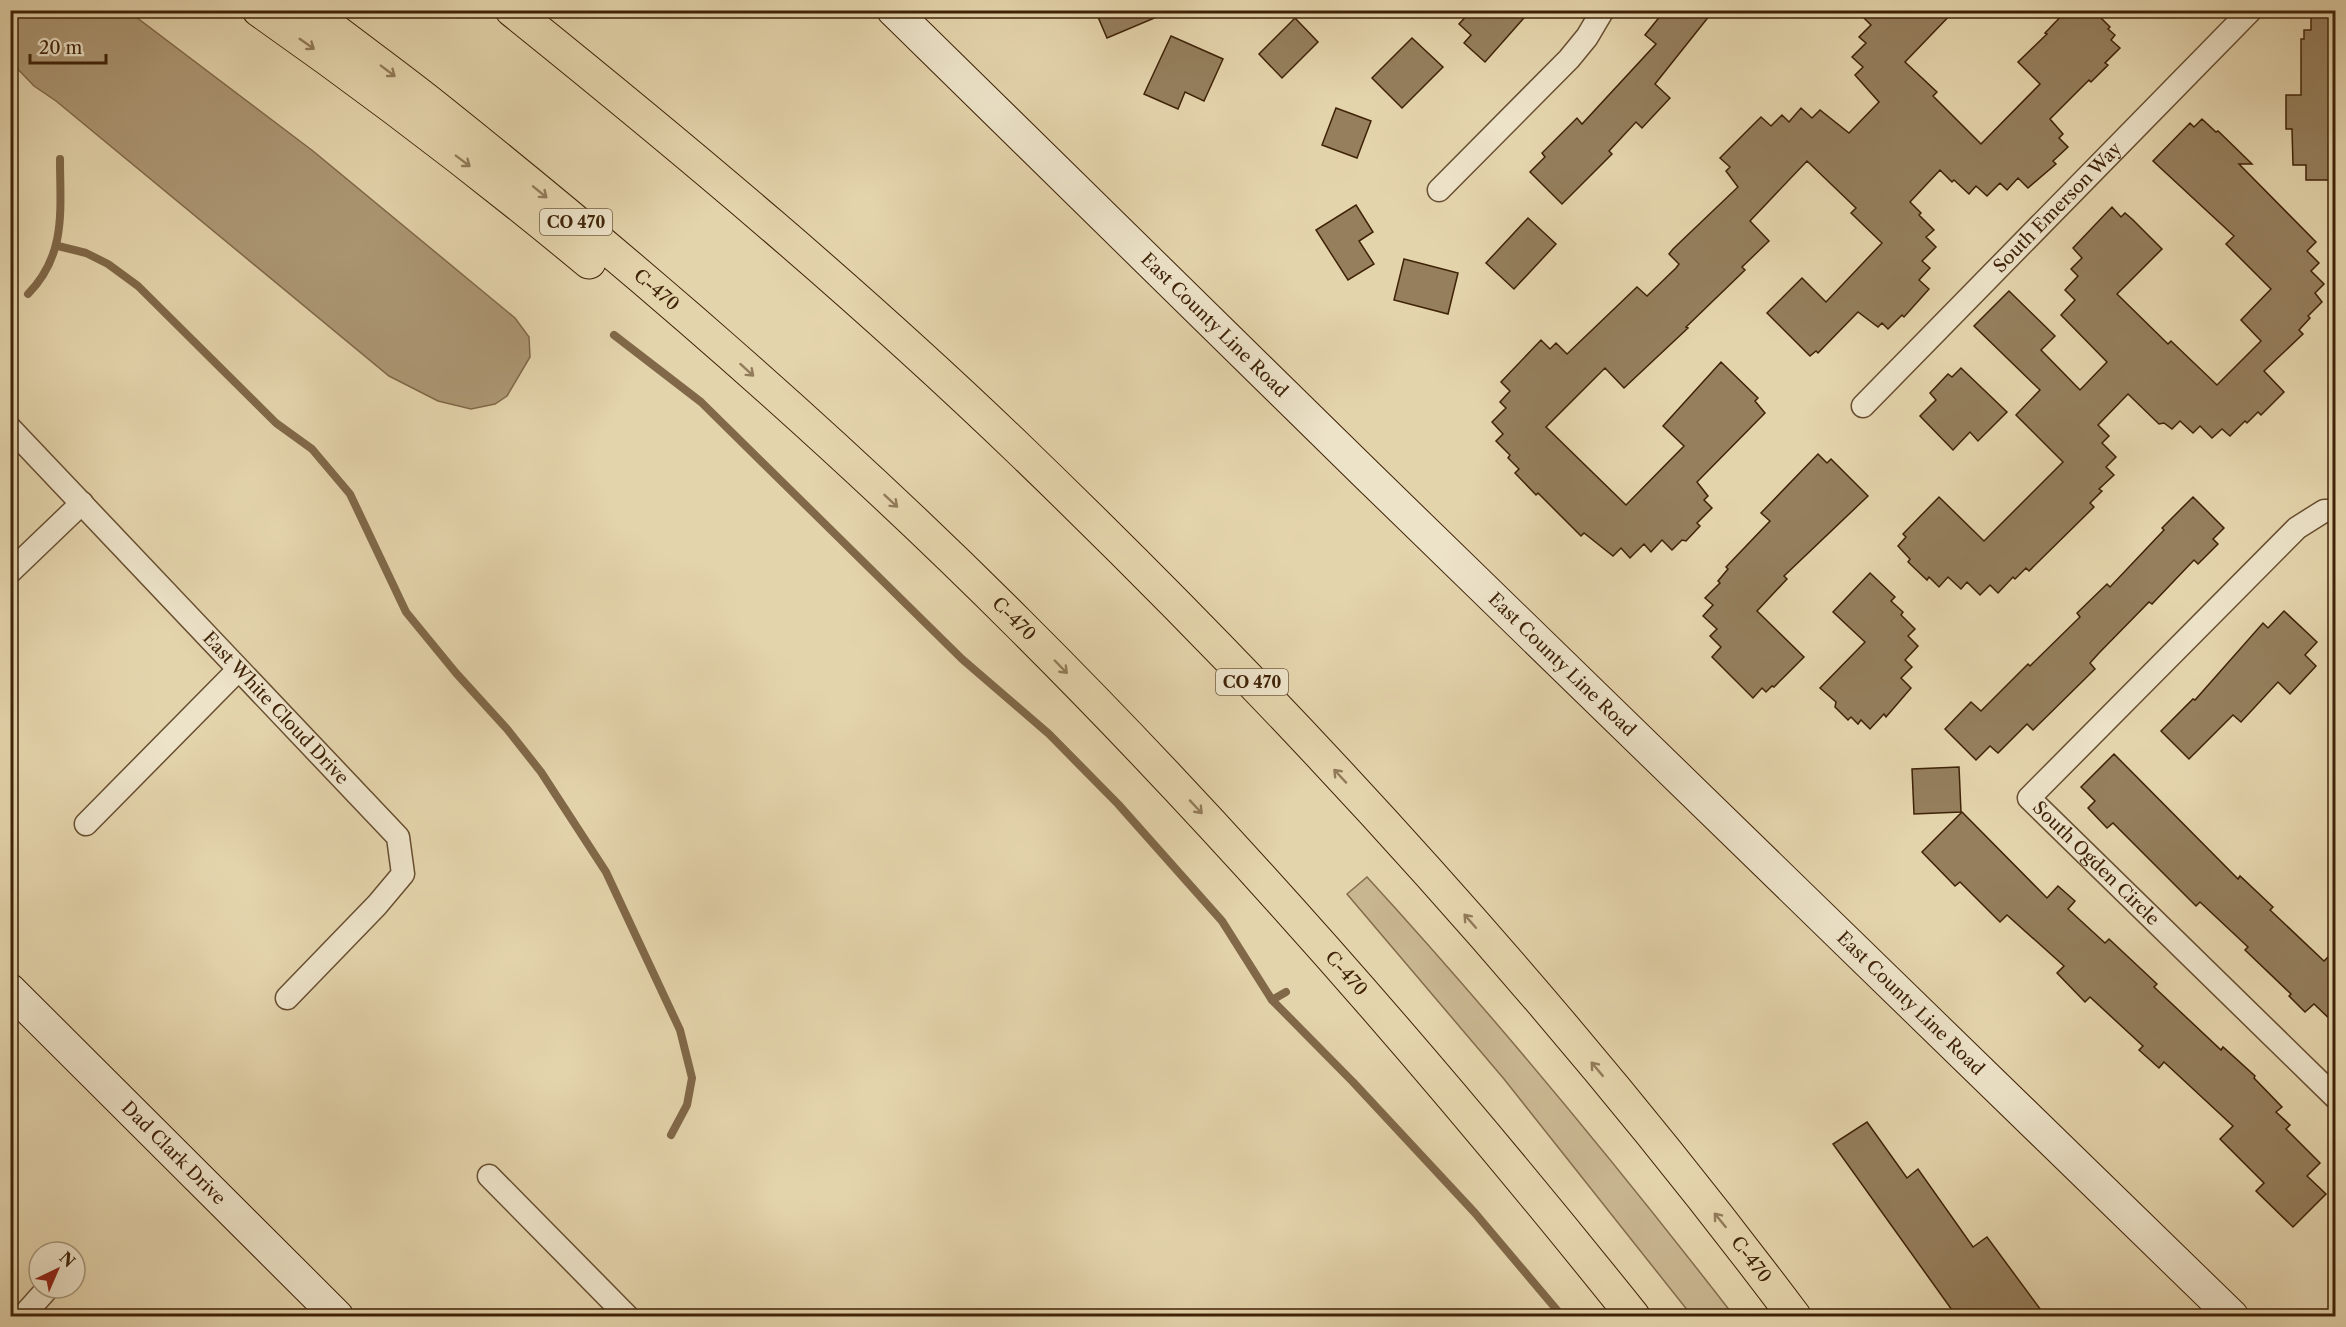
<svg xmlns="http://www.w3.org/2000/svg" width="2346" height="1327" font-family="'Libre Caslon Text',serif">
  <rect width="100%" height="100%" fill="#e4d4ac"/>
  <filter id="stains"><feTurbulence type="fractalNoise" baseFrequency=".00333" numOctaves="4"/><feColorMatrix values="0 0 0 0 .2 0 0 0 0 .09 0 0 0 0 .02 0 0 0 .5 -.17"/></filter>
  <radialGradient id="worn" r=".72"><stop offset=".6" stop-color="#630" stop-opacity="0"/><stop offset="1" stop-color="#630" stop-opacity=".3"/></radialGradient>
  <!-- green -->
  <path fill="#c8b690" stroke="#846c4c" stroke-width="1.5" d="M1367,877c129,141 250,288 367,439h-42l-188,-237 -157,-185z"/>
  <!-- water -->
  <path fill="#ac9774" stroke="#806848" stroke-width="1.5" d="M11,10l117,1 185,140 202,167 14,19 1,20 -23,39 -12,8 -24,5 -33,-8 -49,-25 -333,-275 -22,-15 -23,-24z"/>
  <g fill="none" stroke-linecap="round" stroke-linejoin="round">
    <!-- stream -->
    <g stroke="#806848" stroke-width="8">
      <path d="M58,246l28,7 22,11 30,22 138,137 36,26 38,45 56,118 50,61 51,56 34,43 65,100 74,158 12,48 -5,27 -16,30"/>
      <path d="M28,294c39,-40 32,-84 32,-135"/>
      <path d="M614,335l87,67 261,257 87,75 69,70 104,117 50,79 81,82 122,131 87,103"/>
      <path d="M1272,1000l14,-8"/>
    </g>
  </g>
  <!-- building -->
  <g fill="#957f5d" stroke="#3f2207" stroke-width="1.5">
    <path d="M1095,10h76v1l-64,27z"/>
    <path d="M1472,10h59l-46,52 -21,-19 7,-8 -12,-11z"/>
    <path d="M1665,10h49l-59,74 15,14 -28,30 -6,-6 -27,29 3,3 -50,50 -32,-32 15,-15 -3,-4 35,-35 5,6 74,-80 -11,-9z"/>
    <path d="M1856,10h99l-50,52 32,30 -4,4 48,48 59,-60 -22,-22 29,-28 -2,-1 22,-23h26l17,17 -2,2 7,6 -4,5 9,8 -15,15 3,2 -17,17 -2,-2 -39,39 13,15 -4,4 9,9 -15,14 3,3 -28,24 -10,-10 -11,12 -7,-7 -13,13 -11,-10 -7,8 -15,-14 -2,2 -12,-12 -30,32 11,11 -2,2 15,15 -8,7 10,10 -14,14 8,7 -11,12 10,9 -25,28 -2,-2 -14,14 -6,-6 -4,4 -20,-15 -40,41 -2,-2 -6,5 -43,-43 35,-35 24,24 56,-59 -31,-30 5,-5 -49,-47 -57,60 19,20 -27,26 3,3 -59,57 2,1 -64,60 -19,-20 -59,59 80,78 58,-59 -21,-20 58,-64 37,36 -3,3 10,12 -68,69 11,14 -4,4 8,8 -15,15 3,3 -14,15 -4,-1 -10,10 -10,-10 -11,12 -7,-8 -14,14 -9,-10 -8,8 -29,-23 -3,3 -43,-43 -2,2 -21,-22 4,-4 -11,-11 2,-3 -14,-14 7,-7 -11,-12 14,-14 -6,-6 10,-11 -9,-9 40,-42 9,9 6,-6 11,11 70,-67 10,9 29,-28 3,-4 -10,-10 4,-5 65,-62 -12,-16 4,-4 -10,-9 41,-41 10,9 11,-11 7,7 12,-14 11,10 8,-8 29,23 30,-31 -24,-27 8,-8 -11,-10 14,-14 -7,-6 12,-12z"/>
    <path d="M2311,10h25v170h-30v-15h-13l-1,-36h-6v-34h15v-56h3v-9h7z"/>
    <path d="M1295,18l23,24 -36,36 -23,-24z"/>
    <path d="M1171,36l52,23 -19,42 -19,-9 -7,17 -34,-15z"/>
    <path d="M1412,38l31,29 -41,41 -30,-30z"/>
    <path d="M1336,108l35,13 -14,37 -35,-13z"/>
    <path d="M2202,119l14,13 2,-1 34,33h-13l77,78 -9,9 12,12 -8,8 13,13 -9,9 7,9 -14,14 2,2 -11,12 4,4 -39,37 20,21 -23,23 -3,-3 -11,11 -2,-2 -15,15 -8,-7 -10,9 -12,-12 -7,7 -13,-12 -8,8 -8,-6 -5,1 -31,-30 -30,31 11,11 -7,7 14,14 -10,10 8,8 -15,14 3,2 -12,12 4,4 -65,64 -3,-3 -11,11 -2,-2 -15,16 -8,-8 -10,10 -13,-13 -6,7 -13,-12 -9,10 -10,-10 -2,3 -19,-18 2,-3 -12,-13 8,-9 -3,-3 36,-37 45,44 79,-79 -47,-47 24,-25 -66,-64 35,-35 46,45 -14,14 39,40 27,-28 -46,-47 14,-15 -10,-10 13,-14 -7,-7 11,-11 -9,-10 39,-41 9,10 4,-4 7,6 30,30 -45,45 51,50 3,-3 46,44 44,-44 -20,-21 30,-31 -45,-45 8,-8 -81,-75 37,-38 4,4z"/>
    <path d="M1356,205l17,27 -14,9 15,23 -26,16 -32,-50z"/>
    <path d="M1528,218l28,26 -42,45 -28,-26z"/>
    <path d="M1404,259l54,14 -10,41 -54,-14z"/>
    <path d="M1961,368l46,44 -29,29 -8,-9 -17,18 -33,-34 16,-16 -6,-7 18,-19 4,3z"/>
    <path d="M1818,454l9,9 4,-4 37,37 -84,80 3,3 -30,32 47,46 -30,30 -2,-1 -6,6 -4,-4 -9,10 -41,-41 9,-10 -11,-11 7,-7 -14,-13 10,-11 -8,-7 15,-15 -2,-2 10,-12 -2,-2 44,-46 -9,-8z"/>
    <path d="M2193,497l31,31 -11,11 5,5 -20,20 -4,-4 -42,44 -3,-2 -50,51 -9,10 5,6 -62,61 -6,-6 -29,29 -8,-7 -14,14 -31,-31 26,-27 10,9 47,-47 2,2 50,-49 -3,-4 30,-29 3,3 54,-57 -2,-2z"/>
    <path d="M1870,573l25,24 -4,4 12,11 -2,3 14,14 -7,7 10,10 -13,14 7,7 -11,11 10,10 -25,29 -2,-3 -14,15 -9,-9 -3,4 -7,-7 -3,3 -13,-13 1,-5 -16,-14 45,-46 -32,-30z"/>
    <path d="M2284,611l33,31 -12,13 11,11 -26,28 -12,-12 -37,40 -8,-7 -44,44 -28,-28 32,-32 2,1 68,-77 5,5z"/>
    <path d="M2114,754l124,125 2,-3 33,31 -3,3 54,51 12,-12v76l-22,-21 -9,8 -16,-16 2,-2 -46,-44 3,-3 -48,-45 -4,4 -83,-83 -6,5 -19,-20 7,-7 -14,-14z"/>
    <path d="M1959,767l2,45 -47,2 -2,-45z"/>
    <path d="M1962,812l85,86 11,-12 17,15 -7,8 37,34 4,-4 48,45 -3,3 67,63 2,-3 32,29 -1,2 28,29 -6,5 14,13 -4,4 34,34 -13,13 19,18 -33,33 -37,-36 8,-8 -44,-44 13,-13 -69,-64 -5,6 -20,-18 4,-4 -53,-49 -5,5 -28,-29 7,-7 -57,-51 -7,7 -40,-40 -5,4 -33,-34z"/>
    <path d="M1867,1122l40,56 11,-9 55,78 14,-10 59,80h-89l-124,-173z"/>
  </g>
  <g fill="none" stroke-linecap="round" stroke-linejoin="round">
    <!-- street casing -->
    <g stroke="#684e30" stroke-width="25">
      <g id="street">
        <path d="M1439,190l130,-131 18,-22 16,-27"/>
        <path id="s1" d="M1863,406l388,-396"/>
        <path id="s2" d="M10,428l388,409 5,37 -26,31 -90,93"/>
        <path id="s3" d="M2336,511h-12l-27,17 -268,270 307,300"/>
        <path d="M10,572l72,-69"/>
        <path d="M86,824l152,-154"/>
        <path d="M489,1176l138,140"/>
        <path d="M23,1316l25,-28"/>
      </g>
    </g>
    <!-- secondary casing -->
    <g stroke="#3f2207" stroke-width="34">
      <g id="secondary">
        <path id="s4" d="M893,10l475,466 864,840"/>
        <path id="s5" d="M10,990l327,326"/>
      </g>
    </g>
    <!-- highway casing -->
    <g stroke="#3f2207" stroke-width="35">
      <g id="highway">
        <path d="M259,10c114,80 224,164 330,252"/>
        <path id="s6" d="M308,10c47,37 96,71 142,109 197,158 389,325 568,504 219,218 422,452 615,693"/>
        <path id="s7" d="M512,10c175,141 347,285 509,441 278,268 541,556 773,865"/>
      </g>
    </g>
    <!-- street -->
    <use href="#street" stroke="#ede3c9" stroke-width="22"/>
    <!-- secondary -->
    <use href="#secondary" stroke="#ede3c9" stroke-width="32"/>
    <!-- highway -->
    <use href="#highway" stroke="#e4d4ac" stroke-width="33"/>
  </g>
  <!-- one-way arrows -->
  <defs><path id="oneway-shaft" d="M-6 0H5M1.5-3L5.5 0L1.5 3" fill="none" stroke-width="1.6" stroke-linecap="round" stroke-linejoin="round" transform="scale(1.5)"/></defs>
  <g stroke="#927b5a">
    <use href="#oneway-shaft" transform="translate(307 44) rotate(35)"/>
    <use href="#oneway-shaft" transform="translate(388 71) rotate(37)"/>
    <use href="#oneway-shaft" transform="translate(463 161) rotate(37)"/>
    <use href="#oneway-shaft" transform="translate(540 192) rotate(39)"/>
    <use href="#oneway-shaft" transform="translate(747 370) rotate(42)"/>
    <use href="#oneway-shaft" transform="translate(891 501) rotate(43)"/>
    <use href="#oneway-shaft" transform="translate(1061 667) rotate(46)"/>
    <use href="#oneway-shaft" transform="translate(1340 776) rotate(-133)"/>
    <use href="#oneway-shaft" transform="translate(1196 807) rotate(47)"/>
    <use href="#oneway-shaft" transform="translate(1470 921) rotate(-131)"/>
    <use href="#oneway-shaft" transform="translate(1597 1069) rotate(-130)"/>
    <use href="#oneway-shaft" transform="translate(1720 1220) rotate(-129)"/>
  </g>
  <g text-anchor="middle" stroke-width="4.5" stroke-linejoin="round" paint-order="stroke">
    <!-- shield labels -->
    <g fill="#ede3c9" stroke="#735c41" stroke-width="1.5">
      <rect x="540" y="209" width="72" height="26" rx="4.5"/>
      <rect x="1216" y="669" width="72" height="26" rx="4.5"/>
    </g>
    <g font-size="16" font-weight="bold" fill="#3f2207">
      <text x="576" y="228">CO 470</text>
      <text x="1252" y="688">CO 470</text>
    </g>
    <!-- street labels -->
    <g font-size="18" fill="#3f2207" stroke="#ede3c9">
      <text dy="6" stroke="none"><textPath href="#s1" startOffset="278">South Emerson Way</textPath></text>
      <text dy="6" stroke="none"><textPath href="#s6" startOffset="447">C-470</textPath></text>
      <text dy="6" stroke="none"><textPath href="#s4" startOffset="450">East County Line Road</textPath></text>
      <text dy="6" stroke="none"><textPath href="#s6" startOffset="933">C-470</textPath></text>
      <text dy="6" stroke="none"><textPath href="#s4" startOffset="936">East County Line Road</textPath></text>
      <text dy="6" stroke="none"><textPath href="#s2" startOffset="386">East White Cloud Drive</textPath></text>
      <text dy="6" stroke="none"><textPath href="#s3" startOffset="518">South Ogden Circle</textPath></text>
      <text dy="6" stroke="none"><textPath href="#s6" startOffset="1419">C-470</textPath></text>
      <text dy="6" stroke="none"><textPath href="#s4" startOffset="1422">East County Line Road</textPath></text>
      <text dy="6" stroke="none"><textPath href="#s5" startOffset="231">Dad Clark Drive</textPath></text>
      <text dy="6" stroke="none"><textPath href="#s7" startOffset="1764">C-470</textPath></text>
    </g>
  </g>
  <!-- margin -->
  <rect width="2346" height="1327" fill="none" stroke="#e4d4ac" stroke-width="36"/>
  <rect x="12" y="12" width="2322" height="1303" fill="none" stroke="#3f2207" stroke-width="3"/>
  <rect x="18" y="18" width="2310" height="1291" fill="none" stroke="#3f2207" stroke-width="1.5"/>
  <!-- north arrow -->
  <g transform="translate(57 1270) rotate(44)"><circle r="28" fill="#ede3c9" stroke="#a7967b" stroke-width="1.5"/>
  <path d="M0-4.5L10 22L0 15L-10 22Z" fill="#8f2418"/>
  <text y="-9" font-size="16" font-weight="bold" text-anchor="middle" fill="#3f2207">N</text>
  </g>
  <!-- scale -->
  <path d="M30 54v9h76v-9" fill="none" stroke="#3f2207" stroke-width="3"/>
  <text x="39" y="54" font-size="18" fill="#3f2207" stroke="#ede3c9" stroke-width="4.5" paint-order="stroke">20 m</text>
  <rect width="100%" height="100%" filter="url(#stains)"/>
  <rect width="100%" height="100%" fill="url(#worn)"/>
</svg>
